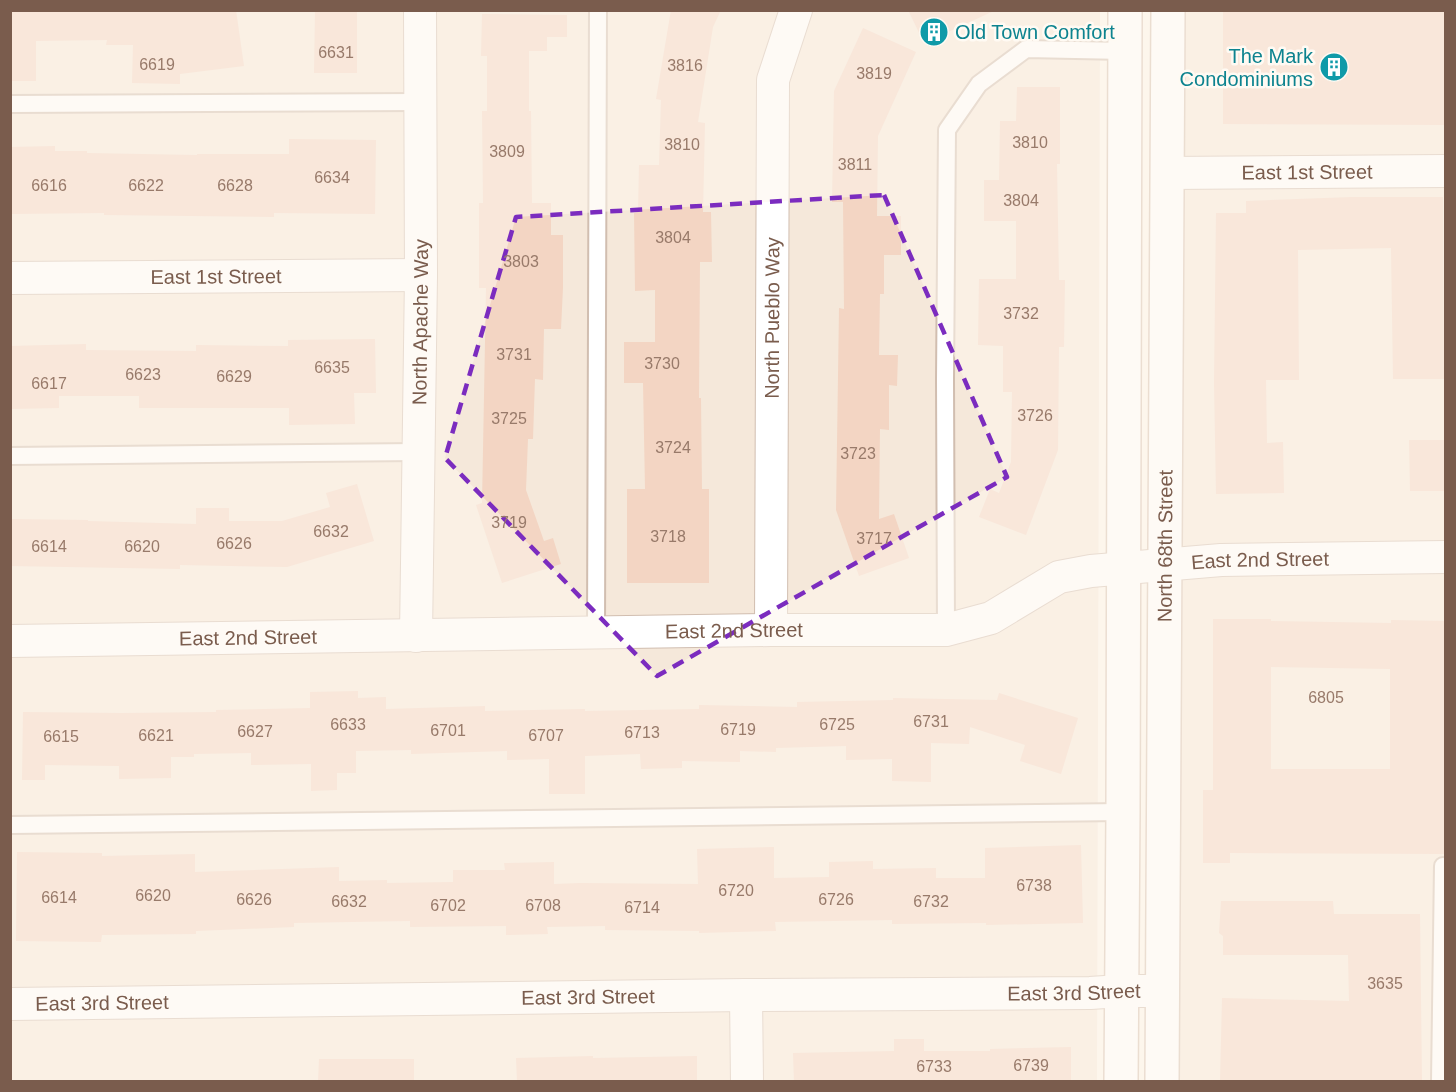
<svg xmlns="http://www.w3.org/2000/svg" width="1456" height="1092" font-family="Helvetica,sans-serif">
  <rect width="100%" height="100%" fill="#fdf6ec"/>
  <!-- residential -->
  <g fill="#f5e8da">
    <path d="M10,11h1090l-3,1070h-1086z"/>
    <path d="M1184,11h261v1070l-269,1z"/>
  </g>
  <!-- building -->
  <g fill="#f3d5c3" fill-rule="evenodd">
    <path d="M10,10h226l8,56 -64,8v10l-48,-1 1,-38h-27l1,-5 -71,1v40h-26z"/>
    <path d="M315,10h42v63h-43z"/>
    <path d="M671,10h50l-8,17 -15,95 7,1 -2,89h8l1,50h-12l-1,136h2l1,91h7v94h-82v-94h18l-2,-106h-19v-41h31v-52l-20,1 -1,-78 4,-1 1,-47h20l2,-65 -5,-1z"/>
    <path d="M908,10h88l-72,33z"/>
    <path d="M1223,10h223v115l-223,-1z"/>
    <path d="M482,14l85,1v22h-20v14h-18v60h2l1,92h19v32h12v53l-2,41h-17l-1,51 -8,-1 -2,60h-5l-2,51 18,51 9,-3 8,26 -59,19 -26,-78 6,-2 4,-215h-7v-85h4l-1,-92h5v-55h-6z"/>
    <path d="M863,28l53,24 -38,84 -1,80h24v39h-17v39h-4l-1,61h19l-1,31 -8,-1v45l-9,-1 -1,90 15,-5 15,44 -50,18 -23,-66 3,-202 5,1 -1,-107h-11l2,-111z"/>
    <path d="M1017,87h43v77h-3l2,116h6l-1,67h-5l-1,103 -32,85 -47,-18 11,-28 9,4 12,-31 1,-70h-9v-46l-25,-1 1,-66h37v-58h-32v-41h15l1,-59h16z"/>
    <path d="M289,139l87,1 -1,74 -101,-1v4l-170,-2v-2l-93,1 -1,-67 45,-1v5h32v2l110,2v-1h92z"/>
    <path d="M1352,197h91l1,182h-51l-2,-131 -93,2 1,130h-33l1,63 16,-1 1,51 -68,1 -2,-111 2,-170h30v-12z"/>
    <path d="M375,339l1,54h-22l1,31 -66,1v-17h-150v-12h-80v12l-48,1 -1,-63 76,-2v6l110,1v-6l92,1v-6z"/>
    <path d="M1409,440h37v51h-36z"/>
    <path d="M357,484l17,57 -87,26 -107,-2v4l-170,-3v-47l78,1v1l108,3v-16h33v13h53l48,-14 -4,-14z"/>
    <path d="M1213,619h58v2l120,2v-3l55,1v233l-216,-1v10h-27v-73h10zM1271,667l119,2v100h-119z"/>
    <path d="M358,691v7l28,-1v12l99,-3v5l100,-2v2l114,-2v-4l98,2v-5l96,-2v-2l104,2 2,-7 79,25 -17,56 -41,-13 5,-16 -55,-18 -1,17 -38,-1v39l-39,-1v-22l-46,1v-14l-70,2v4l-36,-1v11l-58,-1v7l-41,1 -1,-15 -55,2v38h-36v-35l-42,1v-9l-96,3v-4l-55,1v22h-19v17l-26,1v-27l-60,1v-12l-57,1v3h-23v21l-52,1v-13l-74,-1v15h-23l1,-68 99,1 94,-1v-2l94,-2v-16z"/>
    <path d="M1081,845l2,78 -97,2v-2l-94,1v-4l-117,2 1,9 -77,2v-2l-94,-1v-4l-58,1 1,7 -42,1v-9l-96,1v-6l-116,2v4l-98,4v3l-94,1 -1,7 -85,-1 1,-89 85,1v3l93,-2v18l144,-5v14l48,-1v3l66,-1v-12h52l-1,-7 50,-1v22l26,-1 118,1 -1,-35 77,-2v31l55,-1v-15l44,-1v8l63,-1v10h49v-30z"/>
    <path d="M1221,901h112l1,13h86l2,168h-202l2,-84 127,3 -1,-46h-125v-19l-4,-3z"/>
    <path d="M894,1039h30v12h66v-2l81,-2v35h-277l-1,-29 101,-2z"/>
    <path d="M593,1056v2l104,-2v26h-180l-1,-24z"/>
    <path d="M319,1059h95v23h-96z"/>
  </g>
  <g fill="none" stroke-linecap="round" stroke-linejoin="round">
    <!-- lane casing -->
    <g stroke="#d1beb0" stroke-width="20">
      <g id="lane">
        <path d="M10,104l410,-2"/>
        <path d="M10,456l409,-4"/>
        <path d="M946,630l-1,-250 2,-250 32,-46 47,-35 99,2"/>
        <path d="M596,633l2,-623"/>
        <path d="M10,825l1113,-13"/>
        <path d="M1440,1082l3,-216"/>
      </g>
    </g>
    <!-- street casing -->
    <g stroke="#d1beb0" stroke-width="34">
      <g id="street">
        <path id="s1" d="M1167,173l279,-2"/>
        <path id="s2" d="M10,278l411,-3"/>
        <path id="s3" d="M771,630l2,-550 23,-70"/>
        <path id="s4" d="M416,636l5,-361 -1,-265"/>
        <path id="s5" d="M10,641l761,-11h175l45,-12 68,-41 32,-6 130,-11 225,-3"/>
        <path d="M746,995l1,87"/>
        <path id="s6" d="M10,1004l736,-9 344,-2 31,-2h42"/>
      </g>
    </g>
    <!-- secondary casing -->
    <g stroke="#d6c0b0" stroke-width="36">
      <g id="secondary">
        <path d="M1121,1082l2,-270 2,-802"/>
        <path id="s7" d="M1162,1082l6,-1072"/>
      </g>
    </g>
    <!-- lane -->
    <use href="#lane" stroke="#fff" stroke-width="16"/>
    <!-- street -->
    <use href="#street" stroke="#fff" stroke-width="32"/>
    <!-- secondary -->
    <use href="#secondary" stroke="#fff" stroke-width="33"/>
  </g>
  <!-- marked area -->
  <path d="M0 0H1456V1092H0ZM884,195l123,282 -350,199 -212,-218 71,-241z" fill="#fdf6ec" fill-opacity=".55" fill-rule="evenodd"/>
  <path fill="none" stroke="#7b2cbf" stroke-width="4.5" stroke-dasharray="12 8" stroke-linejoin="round" d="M884,195l123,282 -350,199 -212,-218 71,-241z"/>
  <!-- icons -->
  <defs>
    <g id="building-disc" transform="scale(1.5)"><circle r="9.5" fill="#0f9aa8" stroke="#fffaf3"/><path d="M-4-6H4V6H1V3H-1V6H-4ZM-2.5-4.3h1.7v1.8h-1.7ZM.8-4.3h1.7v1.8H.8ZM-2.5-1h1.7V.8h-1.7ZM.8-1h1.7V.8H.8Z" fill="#fff"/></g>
  </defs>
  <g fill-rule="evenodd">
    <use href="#building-disc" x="934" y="32"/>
    <use href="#building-disc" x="1334" y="67"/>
  </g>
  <g text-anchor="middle" stroke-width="5" stroke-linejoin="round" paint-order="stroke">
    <!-- number labels -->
    <g font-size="16" fill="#987a6a">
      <text x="336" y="58">6631</text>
      <text x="157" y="70">6619</text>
      <text x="685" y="71">3816</text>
      <text x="874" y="79">3819</text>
      <text x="1030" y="148">3810</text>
      <text x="682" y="150">3810</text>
      <text x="507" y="157">3809</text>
      <text x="855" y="170">3811</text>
      <text x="332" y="183">6634</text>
      <text x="49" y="191">6616</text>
      <text x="146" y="191">6622</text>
      <text x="235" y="191">6628</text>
      <text x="1021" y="206">3804</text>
      <text x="673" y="243">3804</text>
      <text x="521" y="267">3803</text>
      <text x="1021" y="319">3732</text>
      <text x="514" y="360">3731</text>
      <text x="662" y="369">3730</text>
      <text x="332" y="373">6635</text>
      <text x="143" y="380">6623</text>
      <text x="234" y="382">6629</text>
      <text x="49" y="389">6617</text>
      <text x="1035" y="421">3726</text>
      <text x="509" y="424">3725</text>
      <text x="673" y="453">3724</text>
      <text x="858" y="459">3723</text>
      <text x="509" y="528">3719</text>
      <text x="331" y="537">6632</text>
      <text x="668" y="542">3718</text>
      <text x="874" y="544">3717</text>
      <text x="234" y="549">6626</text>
      <text x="49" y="552">6614</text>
      <text x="142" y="552">6620</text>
      <text x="1326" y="703">6805</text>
      <text x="931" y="727">6731</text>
      <text x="348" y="730">6633</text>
      <text x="837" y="730">6725</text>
      <text x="738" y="735">6719</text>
      <text x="448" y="736">6701</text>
      <text x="255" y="737">6627</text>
      <text x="642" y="738">6713</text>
      <text x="156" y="741">6621</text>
      <text x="546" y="741">6707</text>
      <text x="61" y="742">6615</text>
      <text x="1034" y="891">6738</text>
      <text x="736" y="896">6720</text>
      <text x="153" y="901">6620</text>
      <text x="59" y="903">6614</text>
      <text x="254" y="905">6626</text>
      <text x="836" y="905">6726</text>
      <text x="349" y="907">6632</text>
      <text x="931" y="907">6732</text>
      <text x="448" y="911">6702</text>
      <text x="543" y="911">6708</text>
      <text x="642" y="913">6714</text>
      <text x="1385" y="989">3635</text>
      <text x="1031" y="1071">6739</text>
      <text x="934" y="1072">6733</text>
    </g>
    <!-- culture labels -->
    <g font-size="20" fill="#0d838f" stroke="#fffaf3" text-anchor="start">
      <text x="955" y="39">Old Town Comfort</text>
      <text x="1313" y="63" text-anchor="end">The Mark<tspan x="1313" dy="23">Condominiums</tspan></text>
    </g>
    <!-- street labels -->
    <g font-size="20" fill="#7a5c4d" stroke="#fffaf3">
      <text dy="7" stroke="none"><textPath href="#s1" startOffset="140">East 1st Street</textPath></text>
      <text dy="7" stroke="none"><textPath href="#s2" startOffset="206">East 1st Street</textPath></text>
      <text dy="7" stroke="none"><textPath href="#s3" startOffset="312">North Pueblo Way</textPath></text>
      <text dy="7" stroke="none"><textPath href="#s4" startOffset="314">North Apache Way</textPath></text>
      <text dy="7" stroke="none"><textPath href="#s7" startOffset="536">North 68th Street</textPath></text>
      <text dy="7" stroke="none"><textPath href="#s5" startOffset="1264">East 2nd Street</textPath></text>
      <text dy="7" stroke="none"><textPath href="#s5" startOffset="724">East 2nd Street</textPath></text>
      <text dy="7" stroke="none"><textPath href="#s5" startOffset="238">East 2nd Street</textPath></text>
      <text dy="7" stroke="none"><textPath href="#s6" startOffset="1064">East 3rd Street</textPath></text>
      <text dy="7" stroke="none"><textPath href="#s6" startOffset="578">East 3rd Street</textPath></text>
      <text dy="7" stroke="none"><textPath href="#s6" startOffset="92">East 3rd Street</textPath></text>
    </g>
  </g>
  <!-- border -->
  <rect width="1456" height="1092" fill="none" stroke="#7a5c4d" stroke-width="24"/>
</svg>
